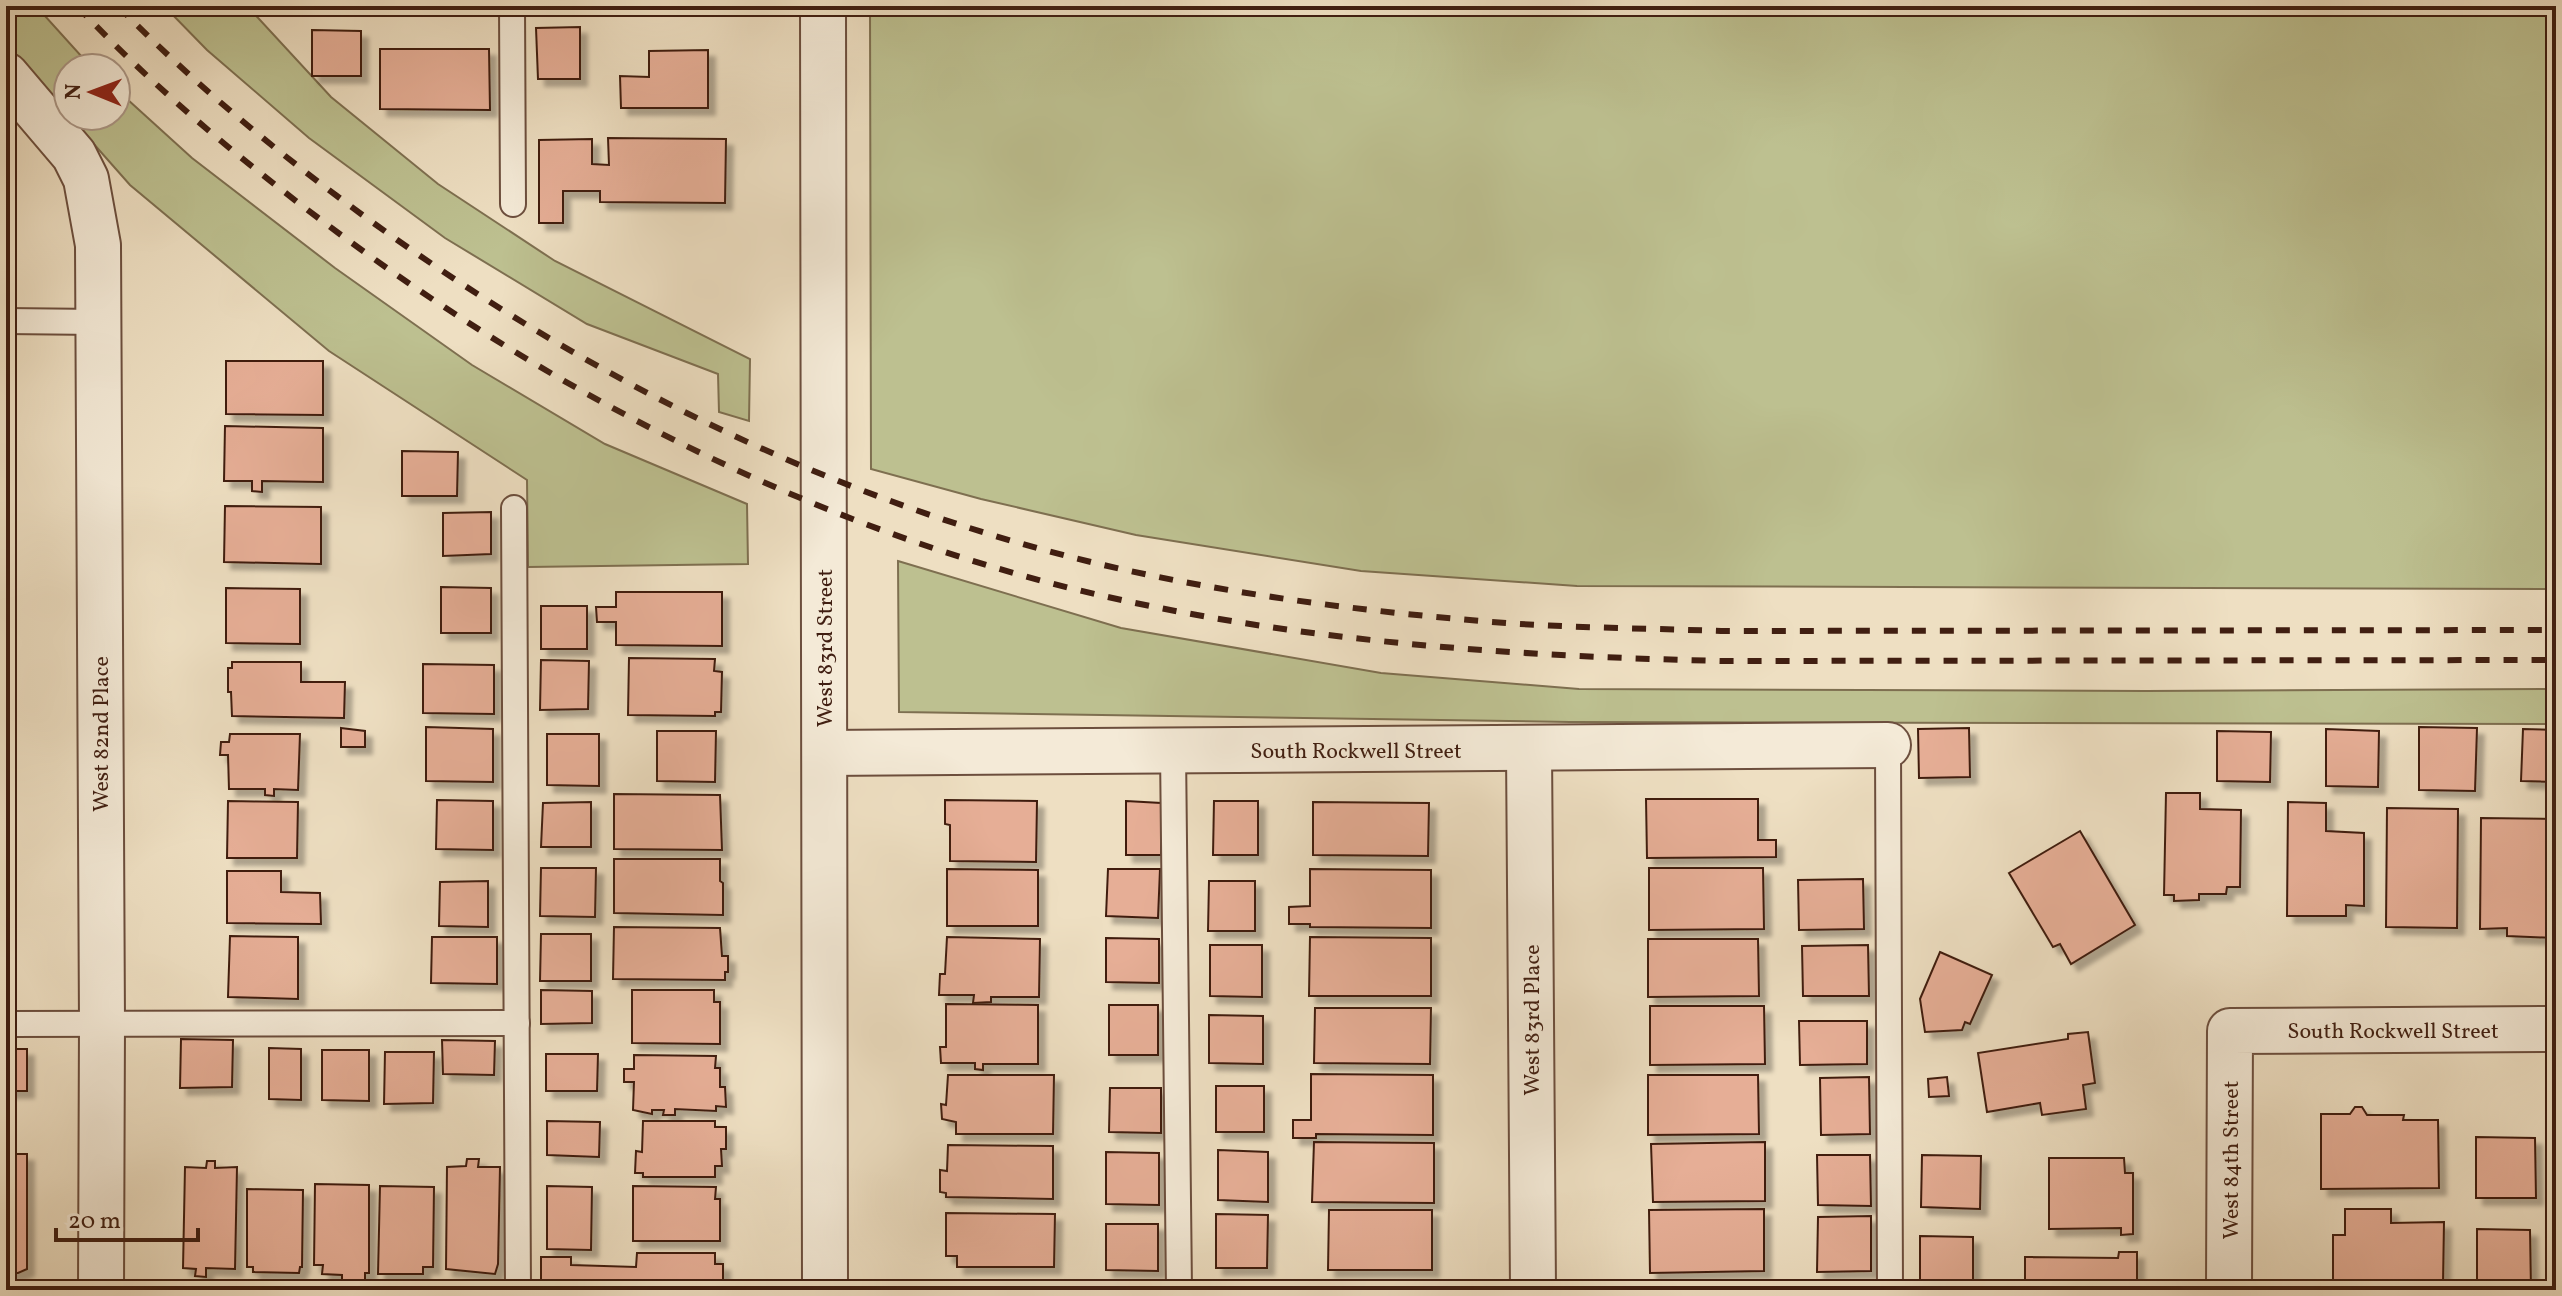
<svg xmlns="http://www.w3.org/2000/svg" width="2562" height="1296" font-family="Vollkorn,serif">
  <defs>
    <filter id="shadow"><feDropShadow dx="7" dy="7" stdDeviation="2" flood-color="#0004"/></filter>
  </defs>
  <rect width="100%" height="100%" fill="#eedfc2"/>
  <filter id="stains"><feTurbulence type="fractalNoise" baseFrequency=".0025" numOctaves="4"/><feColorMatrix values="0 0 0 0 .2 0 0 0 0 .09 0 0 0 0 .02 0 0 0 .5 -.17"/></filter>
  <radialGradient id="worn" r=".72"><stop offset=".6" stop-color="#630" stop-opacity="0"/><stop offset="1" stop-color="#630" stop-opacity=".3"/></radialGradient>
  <!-- green -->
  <g fill="#bdc090" stroke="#7e6f50" stroke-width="2">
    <path d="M6,6h30l56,62h-24v47l-62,-70z"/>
    <path d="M164,6h83l84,91 107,87 117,77 195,98 -1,62 -30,-9 -1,-38 -131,-50 -142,-86 -136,-100 -102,-88z"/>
    <path d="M870,6h1686v583l-979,-3 -216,-15 -225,-36 -155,-36 -110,-30z"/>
    <path d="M116,89l76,69 143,110 137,97 133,79 142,60 1,60 -220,3 -1,-87 -198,-129 -199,-166 -61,-69h47z"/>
    <path d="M898,561l223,67 260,45 198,16 567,2 410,-2v35l-986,-2 -671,-10z"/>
  </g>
  <!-- building -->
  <g fill="#e6ae96" stroke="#401e11" stroke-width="2" filter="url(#shadow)">
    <path d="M580,27v52h-42l-2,-51z"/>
    <path d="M312,30l49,1v45h-49z"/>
    <path d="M380,49h109l1,61 -110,-1z"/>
    <path d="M708,50v58h-87l-1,-32 29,1v-26z"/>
    <path d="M608,138l118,1 -1,64 -125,-1v-11h-37v32h-24v-83l53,-1v25l17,1z"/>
    <path d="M226,361h97v54l-97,-1z"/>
    <path d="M225,426l98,2v54l-61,-1v11l-10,-1v-10h-28z"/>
    <path d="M402,451l56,1 -1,44h-55z"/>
    <path d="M225,506l96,1v57l-97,-2z"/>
    <path d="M491,512v42l-48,2v-43z"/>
    <path d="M441,587l50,1v45h-50z"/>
    <path d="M226,588l74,1v55l-74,-1z"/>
    <path d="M616,592h106v54l-106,-1v-23h-19l-1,-15h20z"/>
    <rect x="541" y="606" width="46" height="43"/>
    <path d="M629,658l86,1 -1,12 8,1 -1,40h-6v4l-87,-1z"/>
    <path d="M541,660l48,1 -1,48 -48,1z"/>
    <path d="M232,662h69v20h44l-1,36 -112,-2 -1,-24h-3v-24h4z"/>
    <path d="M423,664l71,1v49l-71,-1z"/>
    <path d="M426,727l67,2v53l-67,-1z"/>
    <path d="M2419,727l58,1 -2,63 -56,-1z"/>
    <path d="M341,728l24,3v16h-24z"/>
    <path d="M1969,728l1,49 -51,1 -1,-49z"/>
    <path d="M2326,729l53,2 -1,56 -52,-1z"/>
    <path d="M2523,729l33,1v52l-35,-1z"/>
    <path d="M657,731h59l-1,51 -58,-1z"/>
    <path d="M2217,731l54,1 -1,50 -53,-1z"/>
    <path d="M230,734h70l-2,56 -24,-1v7l-9,-1v-6h-36l-1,-34h-8l1,-13h8z"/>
    <path d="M547,734h52v52l-52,-1z"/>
    <path d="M2166,793h34v16l41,1 -1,77h-13l-1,7h-27v6l-25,1v-6h-10z"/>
    <path d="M614,794l106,1 2,55 -108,-1z"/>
    <path d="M1646,799h112v41h18v17l-129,1z"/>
    <path d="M437,800l56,1v49l-57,-1z"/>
    <path d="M945,800l92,1 -1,61 -86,-1v-36l-5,-1z"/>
    <path d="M228,801l70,1 -1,56h-70z"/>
    <path d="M1126,801l35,2v52h-35z"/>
    <path d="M1214,801h44v54h-45z"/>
    <path d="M591,802v45h-50l2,-44z"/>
    <path d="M1313,802l116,1 -1,53 -115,-1z"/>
    <path d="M2288,802l38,1v28l38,2v73l-18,-1v11h-59z"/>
    <path d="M2387,808l71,1 -1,119 -71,-1z"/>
    <path d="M2481,818l75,1v119l-49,-2v-8l-27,1z"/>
    <path d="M2080,831l55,94 -64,39 -11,-20 -7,3 -44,-74z"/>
    <path d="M614,859h106v22l3,2v32l-109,-2z"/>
    <path d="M541,868h55l-1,49 -55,-1z"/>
    <path d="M1649,868h114l1,61 -115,1z"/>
    <path d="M947,869l91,1v56h-91z"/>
    <path d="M1108,869h52l-2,49 -52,-2z"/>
    <path d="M1310,869l121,1v58l-121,-1v-3h-21v-17l21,-1z"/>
    <path d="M227,871h54v21l39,1 1,31 -94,-1z"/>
    <path d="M1863,879l1,50 -65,1 -1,-50z"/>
    <path d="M488,881v46l-49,-1 1,-44z"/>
    <path d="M1209,881h46v50h-47z"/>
    <path d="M614,927l106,1 2,28h6v16h-3v8l-112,-1z"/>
    <path d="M541,934h50v47h-51z"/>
    <path d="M230,936l68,1v62l-70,-2z"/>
    <path d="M432,937h65v47l-66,-1z"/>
    <path d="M947,937l93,2 -1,58h-48v5l-18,1 1,-8h-35l1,-21h5z"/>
    <path d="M1310,937l121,1v58h-122z"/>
    <path d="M1106,938l53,1v44l-53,-1z"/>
    <path d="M1648,939h110l1,57 -111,1z"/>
    <path d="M1210,945h52v52l-52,-1z"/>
    <path d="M1868,945l1,51h-66l-1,-50z"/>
    <path d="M1940,952l52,23 -22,49 -5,-2 -3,8 -37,2 -5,-33z"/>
    <path d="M541,990l51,1v32l-51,1z"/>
    <path d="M632,990h82v12h6v42l-88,-1z"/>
    <path d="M946,1004l92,1v59h-55v6l-8,-1v-6h-34l-1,-16h6z"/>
    <rect x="1109" y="1005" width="49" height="50"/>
    <path d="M1650,1006h114l1,58 -115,1z"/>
    <path d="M1315,1008h116l-1,56 -116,-1z"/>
    <path d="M1209,1015l54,1v48l-54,-1z"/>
    <path d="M1799,1021h68v43l-67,1z"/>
    <path d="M2088,1032l7,51 -12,2 3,24 -44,6 -2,-12 -53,9 -9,-59 90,-14v-5z"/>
    <path d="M181,1039l52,1 -1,47 -52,1z"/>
    <path d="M442,1040l53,1 -1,34 -51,-1z"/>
    <path d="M269,1048l32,1v51l-32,-1z"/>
    <rect x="6" y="1049" width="21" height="42"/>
    <path d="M322,1050h47v51l-47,-1z"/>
    <path d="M385,1052h49l-1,51 -49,1z"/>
    <path d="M546,1054h52l-1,37h-51z"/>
    <path d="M634,1055l82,1 -1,12h5v19h5l1,20 -10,-1v5l-41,-2v6h-12l1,-5h-12v4l-19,-4 1,-28h-10v-13h10z"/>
    <path d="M1311,1074l122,1v60l-117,-1v4h-23v-18h18z"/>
    <path d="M948,1075h106l-1,59h-97v-12l-14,-3 -1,-15 5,1z"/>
    <path d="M1648,1075h110l1,59 -111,1z"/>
    <path d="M1869,1077l1,57 -49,1 -1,-57z"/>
    <path d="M1947,1077l2,19 -20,1 -1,-18z"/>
    <rect x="1216" y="1086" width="48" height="46"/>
    <path d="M1110,1088h51v45l-52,-1z"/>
    <path d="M2355,1107h7l5,8h37l-1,5h35l1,68 -118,1v-75h29z"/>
    <path d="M547,1121l53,1 -1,35 -52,-2z"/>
    <path d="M643,1121h72v6h11v22h-5l1,17h-7v11h-72v-4h-8l1,-22 6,1z"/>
    <path d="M2476,1137l59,1 1,60h-60z"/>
    <path d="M1314,1142l120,1v60l-122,-1z"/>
    <path d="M1765,1142v59l-112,1 -2,-58z"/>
    <path d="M948,1145l105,1v53l-107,-2v-4l-6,-1v-22l7,1z"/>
    <path d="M1218,1150l50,2v50l-50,-2z"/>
    <path d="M1106,1152l53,1v52l-53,-1z"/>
    <path d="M6,1154h21v115l-9,4h-12z"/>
    <path d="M1817,1155h53l1,51 -53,-1z"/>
    <path d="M1922,1155l59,1 -1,53 -59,-2z"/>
    <path d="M2049,1158h75l1,15h8v61l-12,1v-7l-72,1z"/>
    <path d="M467,1159h12l-1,8h22l-2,97 -3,10 -49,-5 1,-102 19,-1z"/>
    <path d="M207,1161h8v7l22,-1 -2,102 -29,-1v9l-11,-1 1,-7 -13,-1 2,-101 21,1z"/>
    <path d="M315,1184l54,1v88h-4v9l-23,-1v-6l-20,-1 1,-9h-9z"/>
    <path d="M380,1186l54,1 -1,80h-10v7h-45z"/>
    <path d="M547,1186l45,1 -1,63 -44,-1z"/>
    <path d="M633,1186l83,1 -1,12h5v42h-87z"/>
    <path d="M247,1189l56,1 -1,77h-2l-1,6 -46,-1v-5h-6z"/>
    <path d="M1764,1209v62l-114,2 -1,-63z"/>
    <path d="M2345,1209h46v14l53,-1 -1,61h-52v7l-13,-1v-5h-10v5l-14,-1v-6h-7v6l-14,1v-54h12z"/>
    <path d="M2550,1209h6v61h-7z"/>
    <path d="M1329,1210h103v60h-104z"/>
    <path d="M946,1213l109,1 -1,53h-97v-11h-11z"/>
    <path d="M1216,1214l52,1 -1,53h-51z"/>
    <path d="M1871,1216v55l-54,1 1,-55z"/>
    <path d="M1106,1224h52v47l-52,-1z"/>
    <path d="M2477,1229l53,1 1,60h-54z"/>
    <path d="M1920,1236l53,1v53h-53z"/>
    <path d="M2119,1252h18v38h-112v-33l93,1z"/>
    <path d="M637,1253h78v11h8v26h-182v-33h30v8l65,2z"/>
    <path d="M950,1280h106v10h-107z"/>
    <path d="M1762,1280v10h-112v-9z"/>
    <rect x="1331" y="1282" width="101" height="8"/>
    <path d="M1215,1283l53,1v6h-53z"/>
  </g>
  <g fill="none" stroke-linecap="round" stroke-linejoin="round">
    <!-- service casing -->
    <g stroke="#6c4e3d" stroke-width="28">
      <g id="service">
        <path d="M512,6l1,198"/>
        <path d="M6,321l92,1"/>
        <path d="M514,508l4,782"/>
        <path d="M1888,745l2,545"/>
        <path d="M1173,751l6,539"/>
        <path d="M6,1024l511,-1"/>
      </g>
    </g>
    <!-- minor casing -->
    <g stroke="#6c4e3d" stroke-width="48">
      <g id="minor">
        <path d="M6,75l68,80 12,24 12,66 4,779 -1,266"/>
        <path d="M1529,749l4,541"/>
        <path d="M825,753l1063,-8"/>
        <path d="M2229,1290l1,-259 326,-2"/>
      </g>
    </g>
    <!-- tertiary casing -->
    <g stroke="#6c4e3d" stroke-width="48">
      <path id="tertiary" d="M823,6l2,1284"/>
    </g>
    <!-- service -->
    <use href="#service" stroke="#f4ead7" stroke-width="24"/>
    <!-- minor -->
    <use href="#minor" stroke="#f4ead7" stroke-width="44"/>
    <!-- tertiary -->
    <use href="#tertiary" stroke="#f4ead7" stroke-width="44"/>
    <!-- rail -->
    <g stroke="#401e11" stroke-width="6" stroke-dasharray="14 14" stroke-linecap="butt">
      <path d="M77,6c75,80 160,151 248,217 226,170 493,307 770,371 206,48 416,62 627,67l834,-1"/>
      <path d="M118,6c77,79 161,148 250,213 217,158 465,281 727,344 126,30 257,47 386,58 80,7 161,7 240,10l835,-1"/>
    </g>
  </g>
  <g text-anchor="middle" stroke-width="8" stroke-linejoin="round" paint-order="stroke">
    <!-- street labels -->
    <g font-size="22" fill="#401e11" stroke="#f4ead7">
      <text transform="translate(824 648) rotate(-90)" y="8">West 83rd Street</text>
      <text transform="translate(100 734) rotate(-90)" y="8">West 82nd Place</text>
      <text x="1356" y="758">South Rockwell Street</text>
      <text transform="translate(1531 1020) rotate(-90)" y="8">West 83rd Place</text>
      <text x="2393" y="1038">South Rockwell Street</text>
      <text transform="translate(2230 1160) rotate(-90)" y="8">West 84th Street</text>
    </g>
  </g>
  <!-- margin -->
  <rect width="2562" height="1296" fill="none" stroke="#eedfc2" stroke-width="32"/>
  <rect x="8" y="8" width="2546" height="1280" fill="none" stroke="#401e11" stroke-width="4"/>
  <rect x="16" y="16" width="2530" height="1264" fill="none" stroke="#401e11" stroke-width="2"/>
  <!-- north arrow -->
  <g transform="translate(92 92) rotate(271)"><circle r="38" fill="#f4ead7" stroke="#ac9888" stroke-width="2"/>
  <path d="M0-6L14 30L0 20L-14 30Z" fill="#8f2418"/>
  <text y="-12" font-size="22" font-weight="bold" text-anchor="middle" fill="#401e11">N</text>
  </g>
  <!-- scale -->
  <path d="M56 1228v12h142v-12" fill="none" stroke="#401e11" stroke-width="4"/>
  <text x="68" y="1228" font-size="24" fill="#401e11" stroke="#f4ead7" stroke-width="6" paint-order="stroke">20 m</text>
  <rect width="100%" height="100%" filter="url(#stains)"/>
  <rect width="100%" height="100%" fill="url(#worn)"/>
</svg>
